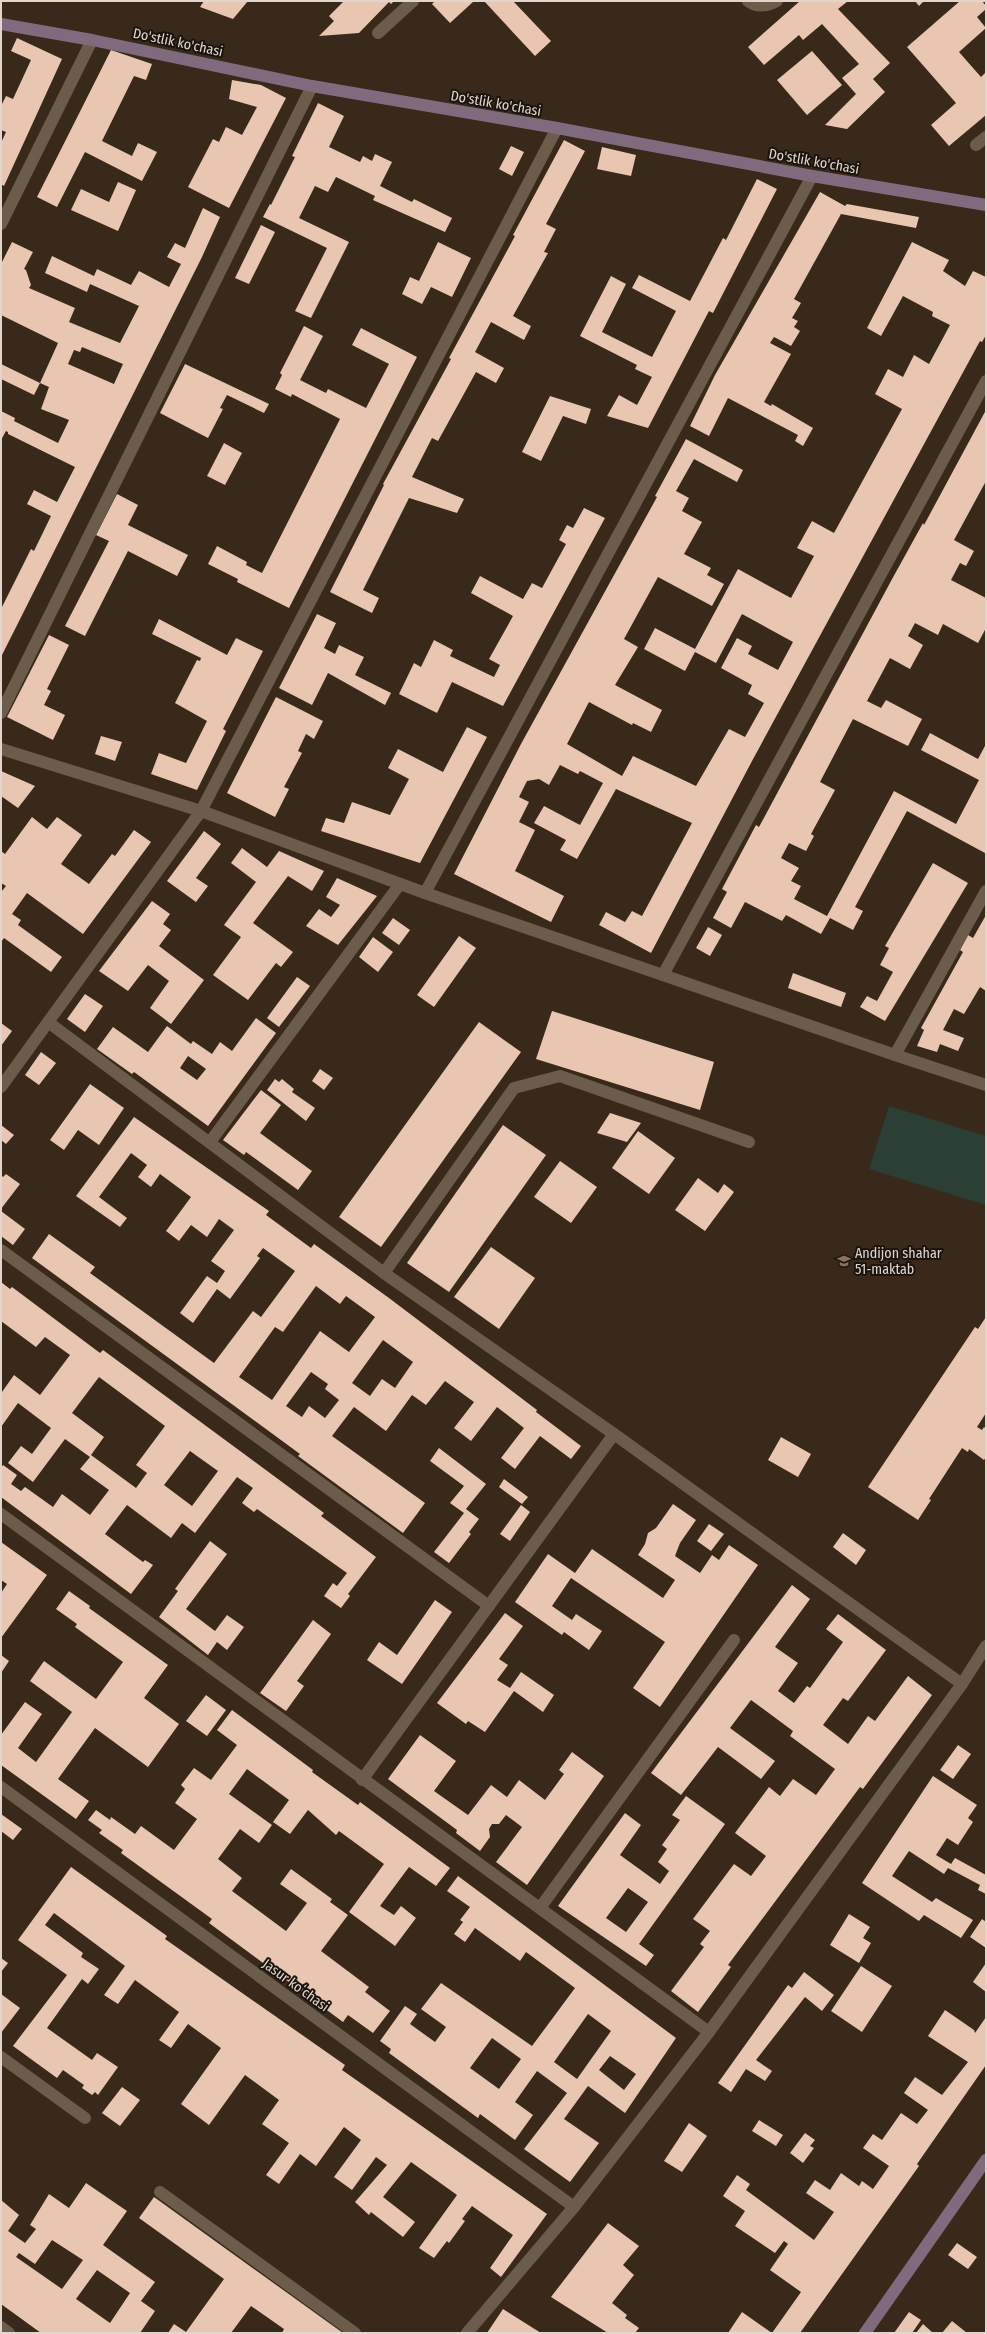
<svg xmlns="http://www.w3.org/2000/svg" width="987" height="2334" font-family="'Fira Sans Condensed',sans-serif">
  <rect width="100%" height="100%" fill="#38291a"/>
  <!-- green -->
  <path fill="#2b3f34" d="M889,1106l97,30v69l-117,-36z"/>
  <!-- building -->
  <g fill="#e9c6b1" fill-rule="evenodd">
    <path d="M204,1h44l-15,18 -33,-12z"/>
    <path d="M344,1h50l-3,3 -2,-2 -30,31 -40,3 15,-15 -5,-5z"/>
    <path d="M435,1h39l-24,22 -18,-19z"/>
    <path d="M484,1h29l38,40 -16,15z"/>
    <path d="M800,1h48l-10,8 52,54 -17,16 12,13 -38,37 -22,-4 31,-31 -14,-16 17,-14 -37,-40 -19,16 -4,-5 -35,30 -16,-18z"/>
    <path d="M915,1h9l-5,5z"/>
    <path d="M960,1h22l4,5v3l-9,8 9,11 -27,24 22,25 5,-5v43l-37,31 -18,-21 25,-22 -49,-56z"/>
    <path d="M17,38l45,21 -58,127 -3,-2v-41l5,-11 -5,-2v-24l5,-10 7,3 18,-39 -20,-9z"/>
    <path d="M111,50l41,14 -6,16 -12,-4 -32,65 30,15 6,-13 19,9 -15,29 -57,-29 -28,55 -20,-10z"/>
    <path d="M812,51l30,34 -35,30 -30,-35z"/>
    <path d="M232,80l29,5 25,13 -57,110 -41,-21 25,-48 6,3 7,-15 16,8 15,-28 -28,-8z"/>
    <path d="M318,103l26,13 -15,31 31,15 3,-6 9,5 3,-7 17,8 -12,24 32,16 2,-3 38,19 -7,14 -72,-32 2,-4 -39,-19 -8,15 -13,-6 -16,32 50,24 -38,76 -16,-7 32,-63 -64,-31 7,-13 1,1 24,-48 -3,-1z"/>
    <path d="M564,140l21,11 -39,73 10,5 -12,23 4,1 -35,63 18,10 -7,14 -33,-18 -16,30 29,16 -8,15 -20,-11 -38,69 -6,-3 -20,39 52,22 -7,14 -48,-15 -46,92 16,8 -7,15 -42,-21 54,-107 -1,-1 68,-125 -2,-1 66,-122 -2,-1z"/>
    <path d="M511,146l13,6 -12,24 -13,-7z"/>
    <path d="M602,147l34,8 -5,21 -34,-7z"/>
    <path d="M757,179l20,10 -64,124 -4,-2 -61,117 -41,-12 12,-21 18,10 15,-28 -17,-8 2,-4 -57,-29 31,-60 15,8 -24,48 50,25 24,-46 -44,-23 7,-13 51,26 33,-63 3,2z"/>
    <path d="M118,182l18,8 -18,41 -47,-21 10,-21 28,13z"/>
    <path d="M820,192l25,14 2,-2 72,13 -3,11 -75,-14 -47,85 7,4 -9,15 6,3 -4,6 6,4 -9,15 -17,-9 -4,6 21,11 -27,48 7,4 1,-2 41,24 -10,18 -8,-5 3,-6 -70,-37 -19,38 -19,-10 25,-51z"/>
    <path d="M203,208l17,9 -18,40 -201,400v-48l30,-60 3,2 17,-35 -24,-12 7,-14 23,12 18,-35 -67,-33v-2l-2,-1 -5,9v-29l14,7 -1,3 44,22 11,-23 -28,-11 8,-22 -9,-4 18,-40 -57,-28v-51l11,-22 21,10 -9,17 2,1 5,15 -2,3 46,20 -6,14 51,21 19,-37 -49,-22 -3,8 -42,-19 7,-17 42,20 3,-7 34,16 8,-14 30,16 12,-23 -14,-7 8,-14 10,5zM82,347l41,17 -9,20 -46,-20 6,-14 6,2z"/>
    <path d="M261,225l14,7 -26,52 -14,-6z"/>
    <path d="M438,242l33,16 -19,39 -21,-10 -9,17 -20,-10 8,-17 9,4z"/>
    <path d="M912,242l37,18 -6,11 22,15 8,-15 13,6v58l-4,7 -2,-1 -228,420 -101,192 -52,-28 7,-13 19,10 7,-11 10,5 50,-93 -76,-34 -39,70 -17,-9 6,-10 -32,-17 10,-17 36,19 23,-42 -23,-12 -2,3 -18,-9 -11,20 -10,-6 -12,2 -8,16 10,5 -10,20 16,8 -20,41 49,25 -13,26 -97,-48 67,-130 136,-247 -2,-1 31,-57 57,31 -6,12 -43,-23 -18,32 13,7 -7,13 20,11 -18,32 27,14 -4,7 17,9 -12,22 -54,-29 -34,62 14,8 -23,38 47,25 -11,22 -18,-9 -1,2 -43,-23 -22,42 55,32 11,-20 63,30 33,-57 16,8 19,-34 -16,-9 4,-9 -31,-17 16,-30 15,8 -4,8 30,16 15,-28 -51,-28 -26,49 -21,-11 -10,19 -41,-22 11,-21 40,21 43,-80 53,29 23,-42 -17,-8 15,-27 22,12 68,-124 -27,-15 13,-25 15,8 11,-22 15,9 21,-39 -18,-9 1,-4 -30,-16 -22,40 -14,-8z"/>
    <path d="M304,326l19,10 -23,44 26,13 2,-4 38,19 23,-44 -37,-19 9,-17 56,29 -128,251 -52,-26 1,-3 -30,-15 9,-18 30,16 -1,3 16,8 78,-154 -48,-25 -1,3 -16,-8 7,-14 -2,-2z"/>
    <path d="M1,364l39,19 -6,12 -33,-16z"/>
    <path d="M185,364l84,40 -5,9 -37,-18 -7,13 3,1 -15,29 -48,-25z"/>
    <path d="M550,396l41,13 -5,15 -23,-8 -22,45 -19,-9z"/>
    <path d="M986,410v71l-32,59 20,11 -8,15 -6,-3 -9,17 35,18v30l-8,15 -35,-19 -5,11 -23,-12 -7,13 15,9 -13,24 -20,-11 -23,43 14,7 5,-8 36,19 -14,27 -55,-27 -33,63 15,8 -24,44 3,2 -8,15 -17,-8 -8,15 18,10 -8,13 10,5 -7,13 33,17 67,-125 62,33 23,-44 -58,-30 9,-17 48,26 8,-15v106l-1,3 -78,-42 -52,96 8,4 -10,19 -23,-12 -9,16 -35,-19 -4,6 -37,-19 -14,26 -18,-10 14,-26 -5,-3 34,-64 3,2 132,-246 32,-58 1,2z"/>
    <path d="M224,443l18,10 -17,32 -18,-9z"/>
    <path d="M117,494l21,11 -10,20 60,30 -11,21 -49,-25 -43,85 -20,-10 44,-85 -13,-6z"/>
    <path d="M584,508l21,10 -102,188 -51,-24 -15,31 -38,-19 15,-31 7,4 13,-27 19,10 -3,6 44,21 6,-12 -11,-6 24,-43 -42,-23 9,-17 43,23 9,-16 10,5 24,-44 -7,-4 8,-15 6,3z"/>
    <path d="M317,614l19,9 -12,25 11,6 4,-9 25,12 -9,18 36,18 -6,12 -57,-32 -16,32 -33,-17z"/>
    <path d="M159,619l68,36 9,-17 27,13 -40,78 3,2 -29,59 -46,-16 8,-21 27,10 21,-42 -32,-18 22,-43 3,1 1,-3 -49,-24z"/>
    <path d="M49,635l20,10 -22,44 4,2 -7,14 21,10 -12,25 -46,-23z"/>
    <path d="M276,697l47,24 -9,18 -8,-5 -8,17 4,2 -18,34 5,2 -14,28 -48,-24z"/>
    <path d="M467,727l20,10 -67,126 -99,-32 5,-13 18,5 8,-21 38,13 19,-36 -21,-11 10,-19 45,23z"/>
    <path d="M101,736l21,6 -7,19 -20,-7z"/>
    <path d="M1,771l34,15 -17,22 -17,-12z"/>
    <path d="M32,817l15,12 10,-12 25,18 -21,29 28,20 23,-30 3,2 19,-26 17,12 -68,92 -56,-41 -15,21 9,6 -3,5 44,32 -11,15 -47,-34 -3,4v-50l5,-6 -5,-3v-32l4,3z"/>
    <path d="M204,831l17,13 -25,34 12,8 -12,16 -29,-21z"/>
    <path d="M242,848l25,19 12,-16 45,20 -12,20 -24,-15 -35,47 40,29 -12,15 -5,-4 -28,37 -35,-25 28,-38 -17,-12 32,-43 -25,-19z"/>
    <path d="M933,863l35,20 -83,138 -25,-14 7,-11 10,5 16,-29 -13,-7 9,-17 -4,-2z"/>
    <path d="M337,878l40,18 -39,49 -32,-19 13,-17 12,8 9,-12 -14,-8z"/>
    <path d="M152,901l18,13 -7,10 8,6 -12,16 45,34 -33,44 -21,-16 19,-27 -21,-16 -20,26 -29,-20z"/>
    <path d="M986,915v76l-6,-4 -16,27 -10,-5 -11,21 21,8 -6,13 -18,-7 -3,8 -20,-6 7,-16 -3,-2 42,-76 -3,-2 8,-15 5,3z"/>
    <path d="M393,918l17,12 -11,15 -17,-12z"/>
    <path d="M708,927l14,8 -12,21 -14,-8z"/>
    <path d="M459,936l17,12 -42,59 -17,-12z"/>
    <path d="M373,937l20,15 -15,20 -19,-15z"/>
    <path d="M793,973l53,20 -5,14 -53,-19z"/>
    <path d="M297,977l13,9 -31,41 -12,-9z"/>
    <path d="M85,994l18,12 -18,26 -18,-13z"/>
    <path d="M552,1011l162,51 -14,48 -164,-51z"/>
    <path d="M256,1018l20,15 -68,93 -74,-54 -2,2 -35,-25 16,-22 35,25 19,-26 24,18 2,-3 19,13 8,-12 12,9zM188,1056l18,13 -9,11 -17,-12z"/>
    <path d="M479,1022l42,30 -140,195 -42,-30z"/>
    <path d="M1,1023l11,8 -11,15z"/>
    <path d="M41,1052l15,11 -17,22 -14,-10z"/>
    <path d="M320,1069l13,9 -9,12 -12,-9z"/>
    <path d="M275,1079l4,3 3,-3 12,10 -2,3 23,16 -9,13 -39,-31z"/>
    <path d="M90,1084l34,24 -25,37 -21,-15 -14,20 -14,-10z"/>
    <path d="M261,1090l20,15 -21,28 52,38 -14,19 -52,-38 -2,3 -21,-15z"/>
    <path d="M610,1113l31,10 -14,19 -30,-9z"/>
    <path d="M134,1117l135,94 -3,4 45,33 3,-4 75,54 148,112 -1,2 45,34 -10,13 -31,-23 -25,33 -14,-11 23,-30 -27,-21 -26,34 -17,-13 20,-26 -29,-21 -19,24 -14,-10 -26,36 -32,-24 -22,29 93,67 -22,30 -105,-77 2,-2 -268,-196 17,-24 46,33 -5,6 124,90 39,-52 8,6 34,-46 -32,-23 -6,8 3,2 -30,41 -13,-10 -24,34 -13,-10 27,-37 10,7 8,-12 -14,-10 23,-31 -15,-11 -12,18 -16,-12 -12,16 -13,-10 25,-34 -31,-23 -9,13 -13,-10 9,-12 -16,-12 -32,44 28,21 -7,9 -44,-31zM316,1286l24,18 6,-8 29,21 -26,35 -29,-21 -48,69 -33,-23 36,-50 8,5zM383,1340l30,22 -18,26 -13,-9 -12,17 -18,-13zM311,1372l17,12 -3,5 14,11 -14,18 -16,-12 -7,11 -16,-11z"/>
    <path d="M1,1125l13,10 -8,9 -5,-4z"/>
    <path d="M503,1125l43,30 -97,137 -42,-29z"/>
    <path d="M638,1131l37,27 -26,36 -37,-26z"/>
    <path d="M560,1161l37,26 -26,36 -37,-26z"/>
    <path d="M6,1174l14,10 -19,25v-34l2,2z"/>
    <path d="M698,1178l20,15 6,-9 10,8 -29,39 -30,-21z"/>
    <path d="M1,1211l24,18 -12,16 -12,-9z"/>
    <path d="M491,1247l44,31 -36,51 -45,-32z"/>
    <path d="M1,1282l9,7 2,-2 88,66 3,-3 221,163 -3,3 55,41 -28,37 2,2 -9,12 -17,-12 9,-13 4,3 10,-13 -90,-64 -3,3 -12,-9 11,-15 -16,-11 -42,56 -13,-10 -11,15 -44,-33 -22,29 38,28 2,-2 8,5 -22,29 -130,-97v-29l2,-3 14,10 -6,9 10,7 4,-4 28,20 9,-13 28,21 19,-25 -29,-21 10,-12 -25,-18 -32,43 -25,-19 13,-17 11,8 19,-26 -33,-25 -17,24 1,-35 12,-17 26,20 30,-40 -25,-18 -9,10 -35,-26zM99,1377l66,49 -29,39 11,8 -11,15 -45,-33 13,-18 -32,-24zM190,1451l28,20 -26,35 -28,-21z"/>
    <path d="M986,1317v96l-9,14 5,3 2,-3 2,2v28l-2,3 -15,-11 -1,3 -6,-4 -33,51 2,1 -13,20 -50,-33 107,-160 3,2z"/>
    <path d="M781,1437l30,17 -13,23 -30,-17z"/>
    <path d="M439,1448l47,36 -20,25 13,10 -10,13 2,2 -22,29 -15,-11 30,-39 -14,-10 14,-17 -34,-25z"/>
    <path d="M504,1479l24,18 -6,7 -23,-17z"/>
    <path d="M673,1504l23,16 -16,23 -5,13 25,17 12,-18 7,5 10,-15 29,20 -98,142 -27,-19 32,-46 -94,-64 -19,28 20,14 4,-6 26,17 -13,19 -25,-18 -2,3 -47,-33 33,-48 27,19 17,-24 71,49 12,-18 -37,-25 7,-11 3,-11 8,-5z"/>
    <path d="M521,1505l9,7 -20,29 -10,-7z"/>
    <path d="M709,1524l15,10 -13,17 -14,-10z"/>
    <path d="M843,1533l23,17 -10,15 -23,-18z"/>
    <path d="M210,1541l17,13 -41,55 29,22 12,-16 17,12 -17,23 -10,-8 -9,13 -49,-38 19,-26 -3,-2z"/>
    <path d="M1,1542l46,33 -46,63v-45l6,-9 -6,-4z"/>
    <path d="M792,1585l18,14 -35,48 23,16 -20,28 16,12 13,-17 3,2 33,-46 -17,-13 12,-15 48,36 -38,51 -5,-3 -20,27 25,19 20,-28 7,5 33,-45 24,19 -69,94 -3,-2 -132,178 3,2 -33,45 -27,-21 33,-44 -4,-3 10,-13 -17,-12 41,-55 17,12 15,-20 -31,-23 34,-46 11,9 13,-17 23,16 19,-26 -45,-33 3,-5 -42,-31 -21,28 45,33 -14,18 -43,-32 -37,48 -30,-22z"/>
    <path d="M69,1591l21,15 -1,2 79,57 -24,33 35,26 -31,43 -53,-39 -37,51 31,22 -13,18 -75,-54v-30l24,-33 17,12 -24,34 18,14 36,-50 -42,-31 14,-20 52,38 27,-37 -48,-35 2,-3 -21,-15z"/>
    <path d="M435,1600l17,12 -50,72 -35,-24 12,-18 18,13z"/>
    <path d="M505,1613l18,13 -24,33 9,6 -11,15 13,8 11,-16 33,23 -11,17 -29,-21 -29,41 -17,-11 -2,3 -29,-21z"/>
    <path d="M313,1620l18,14 -34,47 7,5 -18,25 -26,-18z"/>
    <path d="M1,1655l8,6 -8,12z"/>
    <path d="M206,1695l20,15 -19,26 -21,-15z"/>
    <path d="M232,1710l81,60 -1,2 46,33 2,-3 90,66 -14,18 -27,-19 -29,39 14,9 7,-9 15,12 -21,28 -46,-34 35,-48 -45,-33 -3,4 -28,-25 -18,24 -17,-12 16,-22 -42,-31 -18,25 43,31 -13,18 -19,-14 -22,30 24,19 -10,13 54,40 21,-28 -27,-19 11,-15 41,30 -2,3 18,13 -27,36 48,36 -4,5 25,19 -17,22 -25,-18 -5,7 -134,-99 3,-4 -91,-66 2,-3 -24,-17 3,-3 -14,-10 8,-10 14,10 1,-3 24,17 6,-8 33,24 23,-31 -22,-16 10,-14 -4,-4 13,-17 17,12 26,-35 -20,-15z"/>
    <path d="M420,1735l36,26 -22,30 34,24 23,-30 16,12 12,-17 26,20 19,-26 -5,-4 13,-18 32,24 -77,109 -31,-23 26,-35 -16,-12 -7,9h-7l-3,5 1,8 -10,14 -24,-18 1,-3 -69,-51z"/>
    <path d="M958,1745l13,9 -18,25 -13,-9z"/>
    <path d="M933,1776l44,29 -9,13 5,4 -15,23 -11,-7 -11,17 15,9 4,-6 31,17v19l-8,-4 2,-5 -32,-17 -4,6 -35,-23 -17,25 40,26 4,-4 37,22 -12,18 -37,-23 -5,6 -57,-38z"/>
    <path d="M686,1796l39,28 -86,120 15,11 -8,11 -88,-60 67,-93 16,12 -21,30 40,29 9,-13 -11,-9 9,-13 -5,-4 18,-25 -8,-5zM628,1888l20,14 -22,30 -20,-14z"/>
    <path d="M1,1814l21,15 -9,11 -12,-9z"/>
    <path d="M71,1867l96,69 -2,3 180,126 -3,5 205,144 -46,63 -11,-9 23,-33 -41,-29 -10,13 3,2 -16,22 -2,-2 -13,17 -15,-10 38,-53 -46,-33 -28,35 32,25 -12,15 -32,-25 -2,3 -14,-13 32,-37 -11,-8 -24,33 -18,-13 27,-37 -17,-13 -28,39 -16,-12 -21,30 -13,-9 23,-32 -27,-19 17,-24 -34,-25 -36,50 -28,-21 40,-56 -33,-24 -17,24 -12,-8 20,-28 -44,-32 -17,24 -14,-9 21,-29 -71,-53 -9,12 38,28 -2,4 18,12 -11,15 -6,-5 -35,49 45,32 5,-7 21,14 -20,28 -3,-3 -3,3 -10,-7 2,-3 -21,-15 -6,8 -44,-32 54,-71 -49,-35z"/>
    <path d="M458,1876l218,162 -51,75 -37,-27 -24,33 35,24 -29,39 -46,-33 43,-56 -30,-22 -22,31 18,13 -18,25 -35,-26 -2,4 -89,-65 2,-4 -11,-8 25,-35 12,8 -7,10 25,18 11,-15 -25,-18 20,-26 91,63 43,-58 -49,-36 -6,9 -45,-33 -10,14 -11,-8 9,-12 -3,-2 10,-13 -23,-16zM588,2014l23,17 -34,48 -23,-17zM492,2038l29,21 -22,30 -29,-21zM610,2056l26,18 -12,16 -25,-20z"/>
    <path d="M849,1914l21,13 -7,11 8,5 -12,20 -29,-18z"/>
    <path d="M982,1919l4,3v26l-16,-11z"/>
    <path d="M1,1958l7,5 -7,9z"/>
    <path d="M986,1963v29l-13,-10z"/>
    <path d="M861,1966l31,20 -30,46 -31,-21z"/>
    <path d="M804,1972l30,23 -12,16 -17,-14 -49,63 16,11 -7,10 -19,-12 -15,23 -13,-9 70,-98 4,3z"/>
    <path d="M1,1994l19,14 -19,25z"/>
    <path d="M945,2010l29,20 1,3 11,-16v48l-69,99 2,2 -119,167h-72l14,-21 30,21 29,-41 -31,-22 18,-26 -4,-3 -9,12 -40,-27 10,-15 -22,-15 14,-21 13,9 -4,6 68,50 20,-28 -28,-19 9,-13 15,10 11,-17 18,13 3,-5 11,8 16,-23 -26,-18 10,-14 9,6 19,-27 16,11 11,-14 -24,-17 11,-16 27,18 26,-33 -40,-26z"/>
    <path d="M122,2087l18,13 -20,26 -18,-13z"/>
    <path d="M759,2120l24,15 -7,11 -24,-15z"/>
    <path d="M689,2123l18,13 -25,36 -18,-11z"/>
    <path d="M805,2133l10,7 -5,6 4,2 -11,15 -13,-10z"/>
    <path d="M86,2183l41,28 -24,34 52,37 -14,19 14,10 -15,22h-99l-40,-29v-104l18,15 -11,16 17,12 11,-14 -6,-4 19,-31 20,14zM52,2240l31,20 -21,29 -46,-32 3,-4 16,11zM97,2270l33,23 -20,30 -34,-24z"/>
    <path d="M154,2197l189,136h-61l2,-4 -33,-23 -20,27h-63l6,-9 12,8 38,-53 -85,-61z"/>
    <path d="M608,2223l31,23 -16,19 11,10 -22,28 15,12 -2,3 14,10 -4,5h-27l-57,-36z"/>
    <path d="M957,2243l20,14 -9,12 -20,-14z"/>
    <path d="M503,2309l38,24h-54z"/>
    <path d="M909,2312l12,8 -9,13h-18z"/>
    <path d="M952,2321l15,12h-25z"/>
    <path d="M923,2324l10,9h-17z"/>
  </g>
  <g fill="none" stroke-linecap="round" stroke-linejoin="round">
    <!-- lane -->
    <g stroke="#6c5c4b" stroke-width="12">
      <path d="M976,145l10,-8"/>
      <path d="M384,1273l130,-185 46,-12 189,66"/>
      <path d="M160,2192l195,141"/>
    </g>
    <!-- street -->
    <g stroke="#6c5c4b" stroke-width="12">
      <path d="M748,1c8,7 21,5 29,0"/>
      <path d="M378,33l35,-32"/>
      <path d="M1,224l91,-184"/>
      <path d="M1,713l311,-627"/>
      <path d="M1,749l200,62 224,82 470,162 91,30"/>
      <path d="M425,893l387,-717"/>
      <path d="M663,975l323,-594"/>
      <path d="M48,1022l336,251 230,161 348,250"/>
      <path d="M895,1055l91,-164"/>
      <path d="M1,1087l200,-276 356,-683"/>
      <path d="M210,1142l190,-258"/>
      <path d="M1,1250l488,356"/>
      <path d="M1,1514l708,518"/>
      <path d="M362,1780l252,-346"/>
      <path d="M1,1787l573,420"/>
      <path d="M540,1908l194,-268"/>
      <path d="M1,2057l84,61"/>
      <path d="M1,2327l8,6"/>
      <path d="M467,2333l107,-126 135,-175 253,-348 24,-38"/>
    </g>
    <!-- secondary -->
    <g stroke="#806b7e" stroke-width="12">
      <path d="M1,24l91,16 220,46 245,42 255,48 174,29"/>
      <path d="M865,2333l121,-173"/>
    </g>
  </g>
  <!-- icons -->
  <defs>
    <g id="school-bare" transform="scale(1.08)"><path d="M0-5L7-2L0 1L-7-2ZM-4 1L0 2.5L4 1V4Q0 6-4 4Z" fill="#8d6e63" stroke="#1a140d" stroke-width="2.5" paint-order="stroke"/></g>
  </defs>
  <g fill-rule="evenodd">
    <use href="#school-bare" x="844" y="1261"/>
  </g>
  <g text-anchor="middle" stroke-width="4" stroke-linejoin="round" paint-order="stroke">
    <!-- street labels -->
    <g font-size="14" fill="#e0d6cd" stroke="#1a140d">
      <text transform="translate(178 42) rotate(12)" y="5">Do'stlik ko'chasi</text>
      <text transform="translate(496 103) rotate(10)" y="5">Do'stlik ko'chasi</text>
      <text transform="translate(814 161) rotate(10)" y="5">Do'stlik ko'chasi</text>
      <text transform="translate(296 1985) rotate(36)" y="5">Jasur koʻchasi</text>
    </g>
    <!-- poi labels -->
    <g font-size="14" fill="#e0d6cd" stroke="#1a140d" text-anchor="start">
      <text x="855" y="1258">Andijon shahar<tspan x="855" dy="16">51-maktab</tspan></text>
    </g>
  </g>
  <!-- border -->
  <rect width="987" height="2334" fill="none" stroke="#e0d6cd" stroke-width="4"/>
</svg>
